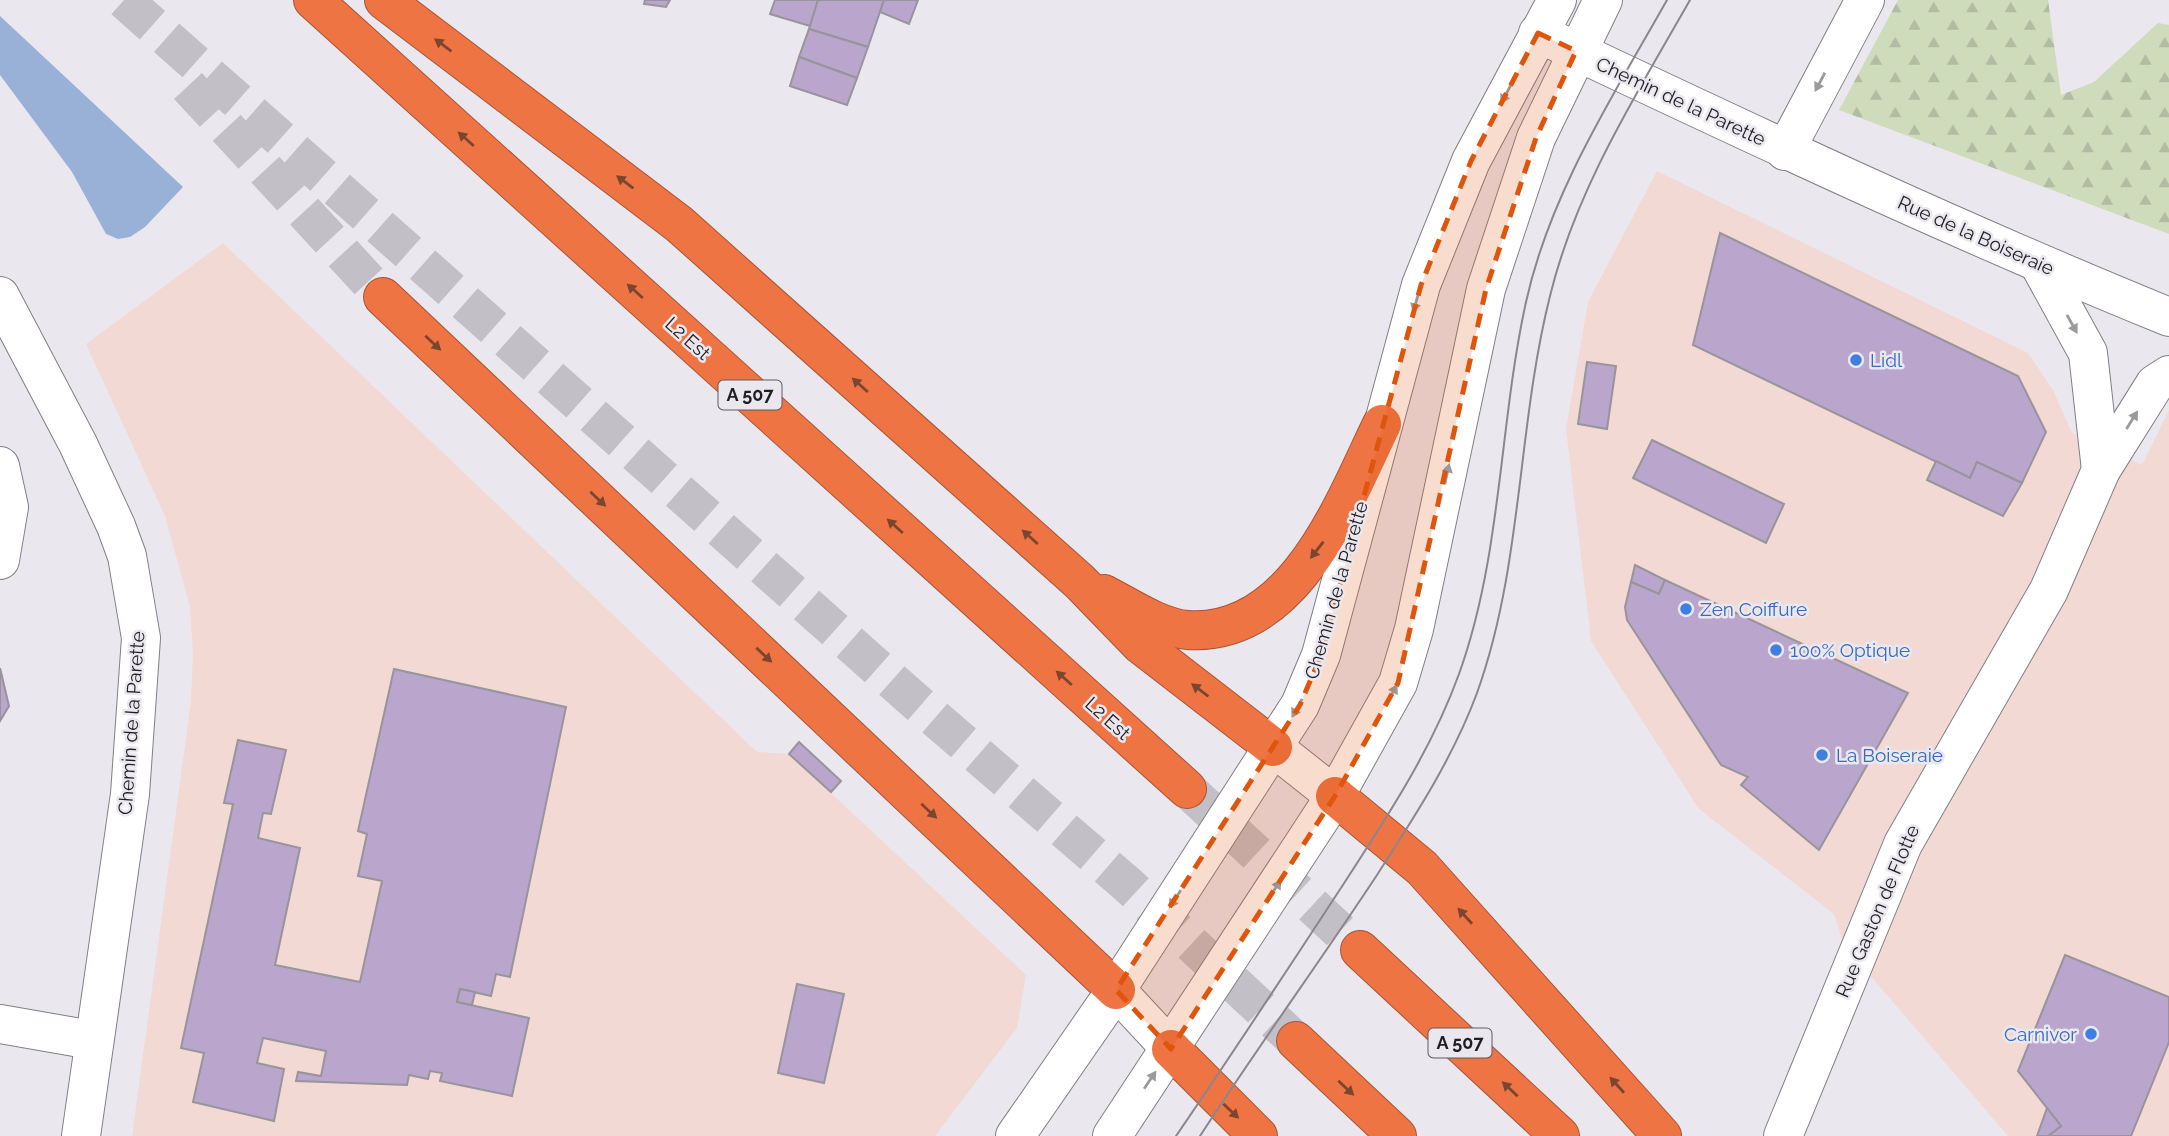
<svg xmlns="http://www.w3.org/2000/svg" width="2169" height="1136" font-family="Raleway,sans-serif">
  <defs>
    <pattern id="forest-firs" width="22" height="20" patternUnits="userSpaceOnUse" patternTransform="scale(1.75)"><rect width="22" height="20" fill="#cfdcbc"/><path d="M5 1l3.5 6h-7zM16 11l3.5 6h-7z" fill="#b1bca1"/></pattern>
  </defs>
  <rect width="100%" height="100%" fill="#ebe7ef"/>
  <!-- commercial -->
  <g fill="#f3d9d3">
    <path d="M1657,171l371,182 25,37 19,43 70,32 27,-55v726h-161l-164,-191 -10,-31 -135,-105 -108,-168 -25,-212 22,-127z"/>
    <path d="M223,243l534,509 32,2 237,221 -9,53 -82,108h-803l59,-435 2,-49 -3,-45 -25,-91 -79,-172z"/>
  </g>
  <!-- forest -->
  <path fill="url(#forest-firs)" d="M1898,0h150l13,95 33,-13 64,-59 11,2v209l-330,-124z"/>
  <!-- water -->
  <path fill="#99b1d7" d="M0,16l183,171 -38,40 -15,10 -12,2 -12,-5 -34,-62 -72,-97z"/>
  <!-- building -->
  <g fill="#baa5cc" stroke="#98949b" stroke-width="2">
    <path d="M645,0h25l-4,7 -22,-3z"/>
    <path d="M775,0h43l-8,26 -40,-12z"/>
    <path d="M818,0h66l-16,47 -59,-18z"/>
    <path d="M884,0h34l-9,24 -29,-12z"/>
    <path d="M809,29l59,18 -11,31 -58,-21z"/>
    <path d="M799,57l58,21 -10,27 -57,-19z"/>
    <path d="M1720,233l298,143 28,56 -24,51 -45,-21 -7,16 -277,-133z"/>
    <path d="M1587,362l29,4 -9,63 -29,-5z"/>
    <path d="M1652,440l132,64 -18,39 -133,-65z"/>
    <path d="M1936,461l34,17 7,-16 45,21 -19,33 -76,-36z"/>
    <path d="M1635,565l30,15 -6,14 -28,-12z"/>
    <path d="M1665,580l243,113 -89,157 -78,-65 7,-8 -27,-12 -94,-145 -2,-13 6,-25 28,12z"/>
    <path d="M0,668l9,38 -9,15z"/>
    <path d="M394,669l172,38 -56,270 -14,-3 -5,22 -31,-7 -3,13 72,16 -17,78 -72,-15 2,-8 -12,-2 -2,8 -19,-4 -2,10 -111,-4 2,-9 23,4 5,-25 -63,-13 -6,25 27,6 -10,52 -81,-19 11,-49 -23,-5 52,-244 -9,-1 14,-63 48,10 -15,64 -8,-1 -5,25 42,10 -25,117 85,17 22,-101 -24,-5 9,-42 -9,-3z"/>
    <path d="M799,742l42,39 -10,11 -42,-38z"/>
    <path d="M2065,955l104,42v45l-38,94h-83l13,-10 -43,-55z"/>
    <path d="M797,984l47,10 -20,89 -46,-10z"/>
    <path d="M460,989l15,3 -3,13 -15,-3z"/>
    <path d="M2047,1108l14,18 -13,10h-11z"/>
  </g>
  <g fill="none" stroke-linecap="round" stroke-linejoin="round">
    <!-- motorway-tunnel -->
    <g stroke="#c2bfc6" stroke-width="38" stroke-dasharray="38 19" stroke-linecap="butt">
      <path d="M124,0l783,694 221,191 168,156"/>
      <path d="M188,86l195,211"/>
      <path d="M1187,789l173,161"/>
    </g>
    <!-- minor casing -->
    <g stroke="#827f85" stroke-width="40">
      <g id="minor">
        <path d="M1538,33c209,99 417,197 631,284"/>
        <path d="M1785,151l80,-151"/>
        <path d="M2039,264l49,89 13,117"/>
        <path d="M0,296l78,148 38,82 11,30 14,82 -11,156 -49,342"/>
        <path d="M0,466l9,41 -9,53"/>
        <path d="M0,1024l92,16"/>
        <path d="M1783,1136l120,-292 146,-254 52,-120 54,-86 14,-9"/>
      </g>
    </g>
    <!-- tertiary casing -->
    <g stroke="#827f85" stroke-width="40">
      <g id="tertiary">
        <path d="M1273,747l62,49"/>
        <path d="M1116,990l55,59"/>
        <path d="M1015,1136l101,-146 184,-285 21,-50 100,-370 50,-124 86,-161"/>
        <path d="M1112,1136l223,-340 63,-113 16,-54 72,-340 50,-151 67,-138"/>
      </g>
    </g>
    <!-- motorway casing -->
    <g stroke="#a65637" stroke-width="40">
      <g id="motorway">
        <path d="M313,0l874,789"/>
        <path d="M384,0l295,224 401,358 61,63 132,102"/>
        <path d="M383,297l733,693"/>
        <path d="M1104,594c25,13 56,34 84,36 107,7 156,-128 194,-206"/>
        <path d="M1335,796l87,72 240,268"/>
        <path d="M1360,950l200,186"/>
        <path d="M1296,1041l101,95"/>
        <path d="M1171,1049l87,87"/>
      </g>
    </g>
    <!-- minor -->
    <use href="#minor" stroke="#fff" stroke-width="38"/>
    <!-- tertiary -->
    <use href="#tertiary" stroke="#fff" stroke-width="38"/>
    <!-- motorway -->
    <use href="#motorway" stroke="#ee7443" stroke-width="38"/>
    <!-- tram -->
    <g stroke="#89878d" stroke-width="2">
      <path d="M1176,1136c55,-80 108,-161 161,-242 46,-71 93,-140 122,-220 43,-119 40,-250 67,-372 24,-109 87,-206 141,-302"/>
      <path d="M1200,1136c57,-88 119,-173 177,-261 38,-59 76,-117 100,-182 46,-128 40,-266 73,-397 26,-107 86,-201 140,-296"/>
    </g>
  </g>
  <!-- one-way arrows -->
  <defs><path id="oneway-solid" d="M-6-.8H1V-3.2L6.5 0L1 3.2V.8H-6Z" transform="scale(1.75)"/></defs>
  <g fill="#7c4530">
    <use href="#oneway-solid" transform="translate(443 45) rotate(-143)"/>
    <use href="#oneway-solid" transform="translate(466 139) rotate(-138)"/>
    <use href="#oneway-solid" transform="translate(625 182) rotate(-143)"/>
    <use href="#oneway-solid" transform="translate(635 291) rotate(-138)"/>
    <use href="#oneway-solid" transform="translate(433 343) rotate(43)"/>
    <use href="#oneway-solid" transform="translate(860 385) rotate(-138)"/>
    <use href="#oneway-solid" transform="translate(598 499) rotate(43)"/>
    <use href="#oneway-solid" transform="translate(895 526) rotate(-138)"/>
    <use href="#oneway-solid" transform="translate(1030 537) rotate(-138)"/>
    <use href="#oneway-solid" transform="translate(1317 550) rotate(128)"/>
    <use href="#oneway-solid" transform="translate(764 655) rotate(43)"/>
    <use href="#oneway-solid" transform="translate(1064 678) rotate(-138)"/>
    <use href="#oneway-solid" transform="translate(1200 690) rotate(-143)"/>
    <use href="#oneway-solid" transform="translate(929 811) rotate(43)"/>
    <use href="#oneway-solid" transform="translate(1465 916) rotate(-132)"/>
    <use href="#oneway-solid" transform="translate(1617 1085) rotate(-132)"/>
    <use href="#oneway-solid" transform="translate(1346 1088) rotate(43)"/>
    <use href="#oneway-solid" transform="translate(1510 1089) rotate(-137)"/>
    <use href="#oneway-solid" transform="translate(1231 1111) rotate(43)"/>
  </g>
  <g fill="#9a9a9b">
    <use href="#oneway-solid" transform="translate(1820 82) rotate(118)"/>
    <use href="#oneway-solid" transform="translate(1506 94) rotate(118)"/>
    <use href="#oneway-solid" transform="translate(1416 302) rotate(106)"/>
    <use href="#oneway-solid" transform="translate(2072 324) rotate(61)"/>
    <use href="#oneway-solid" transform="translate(2132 420) rotate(-58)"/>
    <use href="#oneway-solid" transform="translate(1447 474) rotate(-78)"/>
    <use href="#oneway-solid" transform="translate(1392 694) rotate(-61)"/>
    <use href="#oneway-solid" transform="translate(1297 708) rotate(119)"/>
    <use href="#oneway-solid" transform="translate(1275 889) rotate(-57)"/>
    <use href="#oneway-solid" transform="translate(1175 899) rotate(123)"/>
    <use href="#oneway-solid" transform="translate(1150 1080) rotate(-56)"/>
  </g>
  <!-- marked area -->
  <path fill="#de560d" fill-opacity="0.2" stroke="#de560d" stroke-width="5" stroke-dasharray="14 9" stroke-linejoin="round" d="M1538,33l38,18 -40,87 -50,151 -88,394 -63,113 -164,253 -55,-59 184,-285 21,-50 100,-370 50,-124z"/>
  <!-- markers -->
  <g fill="#3f7fe0" stroke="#ebe7ef" stroke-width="2.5">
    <circle cx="1856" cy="360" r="7"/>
    <circle cx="1686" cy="609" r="7"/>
    <circle cx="1776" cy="650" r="7"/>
    <circle cx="1822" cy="755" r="7"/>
    <circle cx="2091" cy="1034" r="7"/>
  </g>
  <g text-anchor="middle" stroke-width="5" stroke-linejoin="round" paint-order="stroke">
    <!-- shield labels -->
    <g fill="#ebe7ef" stroke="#5c5a5f" stroke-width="2">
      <rect x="718.5" y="380.5" width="63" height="29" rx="5"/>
      <rect x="1428.5" y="1028.5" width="63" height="29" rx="5"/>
    </g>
    <g font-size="18" font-weight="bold" fill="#1f1e21">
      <text x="750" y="401">A 507</text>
      <text x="1460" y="1049">A 507</text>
    </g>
    <!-- street labels -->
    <g font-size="19" fill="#1f1e21" stroke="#ebe7ef">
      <text transform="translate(1681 101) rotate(25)" y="7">Chemin de la Parette</text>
      <text transform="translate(1976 235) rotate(24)" y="7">Rue de la Boiseraie</text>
      <text transform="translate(688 338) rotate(42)" y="7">L2 Est</text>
      <text transform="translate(1336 590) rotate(-74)" y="7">Chemin de la Parette</text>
      <text transform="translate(1108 718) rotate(42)" y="7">L2 Est</text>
      <text transform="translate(131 723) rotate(-86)" y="7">Chemin de la Parette</text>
      <text transform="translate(1877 911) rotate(-67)" y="7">Rue Gaston de Flotte</text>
    </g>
    <!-- shop labels -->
    <g font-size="19" fill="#366cbe" stroke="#ebe7ef" text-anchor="start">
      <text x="1870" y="367">Lidl</text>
      <text x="1700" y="616">Zen Coiffure</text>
      <text x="1790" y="657">100% Optique</text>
      <text x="1836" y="762">La Boiseraie</text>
      <text x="2077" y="1041" text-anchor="end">Carnivor</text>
    </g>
  </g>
</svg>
